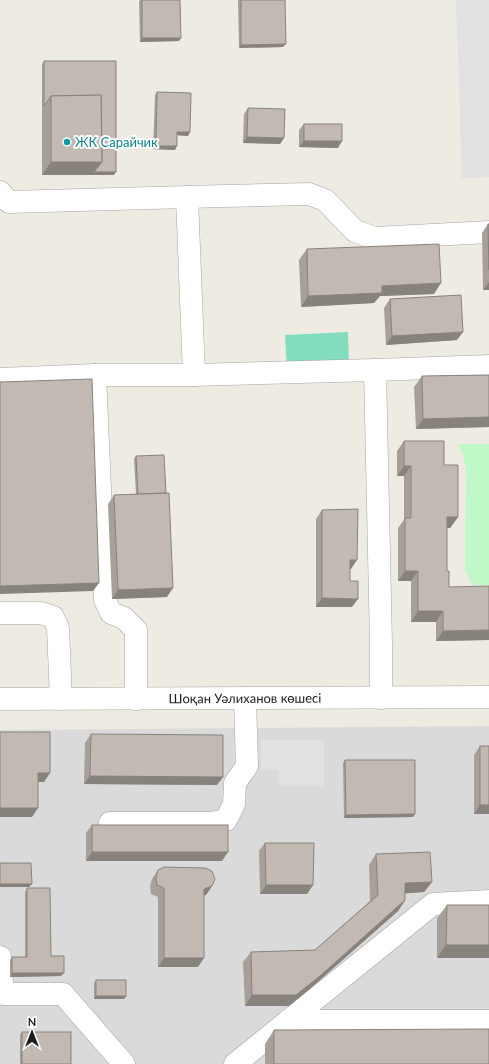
<svg xmlns="http://www.w3.org/2000/svg" width="489" height="1064" font-family="Lato,sans-serif">
  <rect width="100%" height="100%" fill="#eeebe3"/>
  <!-- residential -->
  <path fill="#dbdada" d="M489,726v338h-489v-334z"/>
  <!-- park -->
  <path fill="#c0f8c7" d="M458,444h31v141h-17l-7,-16 1,-100 -3,-15z"/>
  <!-- pitch -->
  <path fill="#82dcbd" d="M348,332l1,35 -62,3 -2,-35z"/>
  <!-- parking -->
  <g fill="#e1e1e1">
    <path d="M456,0h33v177l-27,1z"/>
    <path d="M261,740h63v46h-45l-1,-16h-17z"/>
  </g>
  <g fill="none" stroke-linecap="round" stroke-linejoin="round">
    <!-- minor casing -->
    <g stroke="#a4a4a4" stroke-width="23">
      <g id="minor">
        <path d="M0,192l9,10 178,-5 7,178 181,-5"/>
        <path d="M187,197l122,-3 16,6 30,31 20,7 114,-6"/>
        <path d="M0,379l95,-4"/>
        <path d="M0,613h41l12,4 5,11 3,71"/>
        <path d="M381,698v-54l-6,-274 114,-4"/>
        <path id="s1" d="M0,699l489,-2"/>
        <path d="M136,699v-69l-12,-12 -13,-5 -6,-13 -10,-225h99"/>
        <path d="M110,823h101l15,-3 8,-16 1,-21 12,-17 -2,-68"/>
        <path d="M0,957l3,37h60l61,70"/>
        <path d="M288,1021h201"/>
        <path d="M235,1064l198,-160 56,-3"/>
      </g>
    </g>
    <!-- minor -->
    <use href="#minor" stroke="#fff" stroke-width="22"/>
  </g>
  <!-- wall -->
  <g fill="#a7a099">
    <path d="M140,0h40l-1,41 -39,1 -1,-40z"/>
    <path d="M238,0h47l-2,47 -44,1z"/>
    <path d="M44,61l70,114h-72v-110z"/>
    <path d="M157,92l33,40 -2,4 -11,-1 -2,15 -22,-1 2,-54z"/>
    <path d="M248,108l36,30 -4,6 -37,-1 1,-29z"/>
    <path d="M304,124l34,24 -39,-1v-17z"/>
    <path d="M488,224h1v66h-6l-1,-57z"/>
    <path d="M307,249l127,45 -54,2 -6,7 -73,4 -2,-47z"/>
    <path d="M390,299l67,41 -71,5 -2,-37z"/>
    <path d="M489,375v52l-73,2 -2,-42 8,-11z"/>
    <path d="M404,441l40,24 14,52 -8,11h-3v43l2,16 40,-1v54l-53,1v-19h-25v-41h-13v-53l6,-8v-44h-7v-25z"/>
    <path d="M136,456l30,37 1,104 -55,2 -4,-95 6,-9 22,-1 -2,-35z"/>
    <path d="M322,510l29,59h-1v12l2,26h-36v-88z"/>
    <path d="M91,734l132,43 -6,8 -133,-1 1,-41z"/>
    <path d="M480,746l9,68h-15v-59z"/>
    <path d="M345,760l68,57 -69,1 -1,-55z"/>
    <path d="M92,825l130,36h-136v-28z"/>
    <path d="M265,843l48,42 -6,9h-47l-1,-43z"/>
    <path d="M376,854l56,28 -8,10 -19,1v8l-7,10 -86,76 -23,19h-44l-2,-44 8,-10 64,-2 55,-49 -1,-36z"/>
    <path d="M158,870l54,16 -6,9h-2l-6,72h-40v-70l-7,-3 -1,-8 2,-7z"/>
    <path d="M27,888l24,68 10,20 -51,1v-17l2,-3h13v-65z"/>
    <path d="M447,905l42,53h-52v-40z"/>
    <path d="M96,980l30,16 -2,3h-30v-16z"/>
    <path d="M274,1030l215,34h-224v-20z"/>
    <path d="M22,1032l49,32h-51v-29z"/>
  </g>
  <!-- shaded-wall -->
  <g fill="#88827d">
    <path d="M142,38h39l-2,3 -39,1z"/>
    <path d="M286,44l-3,3 -44,1 2,-3z"/>
    <path d="M177,132h13l-2,4 -13,-1z"/>
    <path d="M247,137l37,1 -4,6 -37,-1z"/>
    <path d="M304,141h38l-4,7 -39,-1z"/>
    <path d="M156,146h21l-2,4 -22,-1z"/>
    <path d="M51,162h51l14,10 -2,3h-72z"/>
    <path d="M489,282v8h-6z"/>
    <path d="M441,283l-7,11 -54,2 -6,7 -73,4 7,-11 74,-10z"/>
    <path d="M463,332l-6,8 -71,5 6,-9z"/>
    <path d="M489,417v10l-73,2 7,-10z"/>
    <path d="M404,466h7l-7,10h-7z"/>
    <path d="M447,517h11l-8,11h-11z"/>
    <path d="M350,560h7l-6,9 -7,-1z"/>
    <path d="M405,571h13l-7,10h-13z"/>
    <path d="M99,583l-6,8 -93,3v-8z"/>
    <path d="M173,588l-6,9 -55,2 6,-9z"/>
    <path d="M322,598l36,1 -6,8h-36z"/>
    <path d="M418,611h25l-7,11h-25z"/>
    <path d="M489,630v10l-53,1 7,-10z"/>
    <path d="M38,773h12l-6,9h-12z"/>
    <path d="M90,776l133,1 -6,8 -133,-1z"/>
    <path d="M480,805h9v9h-15z"/>
    <path d="M0,808h38l-6,9h-32z"/>
    <path d="M415,814l-2,3 -69,1 2,-3z"/>
    <path d="M92,852h136l-6,9h-136z"/>
    <path d="M432,882l-8,10 -26,2 7,-11z"/>
    <path d="M0,884h32l-3,3h-29z"/>
    <path d="M266,885h47l-6,9h-47z"/>
    <path d="M212,886l-6,9 -8,2 6,-8z"/>
    <path d="M405,900l-7,11 -86,76 -23,19h-44l7,-11z"/>
    <path d="M446,945h43v13h-52z"/>
    <path d="M164,958h40l-6,9h-40z"/>
    <path d="M12,973h52l-3,3 -51,1z"/>
    <path d="M96,996h30l-2,3h-30z"/>
  </g>
  <!-- building -->
  <g fill="#c2bab2" stroke="#88827d">
    <path d="M142,0h38l1,38h-39z"/>
    <path d="M241,0h44l1,44 -45,1z"/>
    <path d="M44,61h72v111h-22l8,-10 -1,-67 -50,1 -7,10z"/>
    <path d="M157,92l34,1 -1,39h-13v14h-21z"/>
    <path d="M101,95l1,67h-51v-66z"/>
    <path d="M248,108l37,1 -1,29 -37,-1z"/>
    <rect x="304" y="124" width="38" height="17"/>
    <path d="M488,224h1v46z"/>
    <path d="M439,244l2,39 -59,3v7l-74,3 -1,-47z"/>
    <path d="M461,295l2,37 -71,4 -2,-37z"/>
    <path d="M489,375v42l-66,2 -1,-43z"/>
    <path d="M92,379l7,204 -99,3v-204z"/>
    <path d="M404,441h40v24h14v52h-11v54h2v16l40,-1v44l-46,1v-20h-25v-40h-13v-53h6v-52h-7z"/>
    <path d="M164,455l2,38 -28,1 -2,-38z"/>
    <path d="M169,493l4,95 -55,2 -4,-95z"/>
    <path d="M358,509l-1,51h-7v21h8v18l-36,-1v-88z"/>
    <path d="M0,732h50v41h-12v35h-38z"/>
    <path d="M91,734l132,1v42l-133,-1z"/>
    <rect x="480" y="746" width="9" height="59"/>
    <path d="M345,760h70v54l-69,1z"/>
    <rect x="92" y="825" width="136" height="27"/>
    <path d="M265,843h49l-1,42h-47z"/>
    <path d="M430,852l2,30 -27,1v17l-85,76 -24,19h-44l-1,-43 64,-2 63,-55 -2,-41z"/>
    <path d="M0,863h31l1,21h-32z"/>
    <path d="M164,867l41,1 7,3 3,8 -3,7 -8,3v69h-40v-70l-7,-3 -1,-8 2,-7z"/>
    <path d="M27,888h23l1,68h13v17h-52v-16h15z"/>
    <path d="M447,905h42v40h-43z"/>
    <rect x="96" y="980" width="30" height="16"/>
    <path d="M489,1029v35h-215v-34z"/>
    <rect x="22" y="1032" width="49" height="32"/>
  </g>
  <!-- markers -->
  <circle fill="#0f9aa8" stroke="#fff" stroke-width="1.5" cx="67" cy="142" r="4"/>
  <g text-anchor="middle" stroke-width="4" stroke-linejoin="round" paint-order="stroke">
    <!-- culture labels -->
    <g font-size="13" fill="#0d838f" stroke="#fff" text-anchor="start">
      <text x="75" y="147">ЖК Сарайчик</text>
    </g>
    <!-- street labels -->
    <g font-size="13" fill="#1d1d1d" stroke="#fff">
      <text dy="5" stroke="none"><textPath href="#s1" startOffset="245">Шоқан Уәлиханов көшесі</textPath></text>
    </g>
  </g>
  <!-- north arrow -->
  <g transform="translate(32 1032)" stroke="#ffffff" stroke-width="3" paint-order="stroke">
  <path d="M0-3L7 15L0 10L-7 15Z" fill="#1d1d1d"/>
  <text y="-6" font-size="11" font-weight="bold" text-anchor="middle" fill="#1d1d1d">N</text>
  </g>
</svg>
